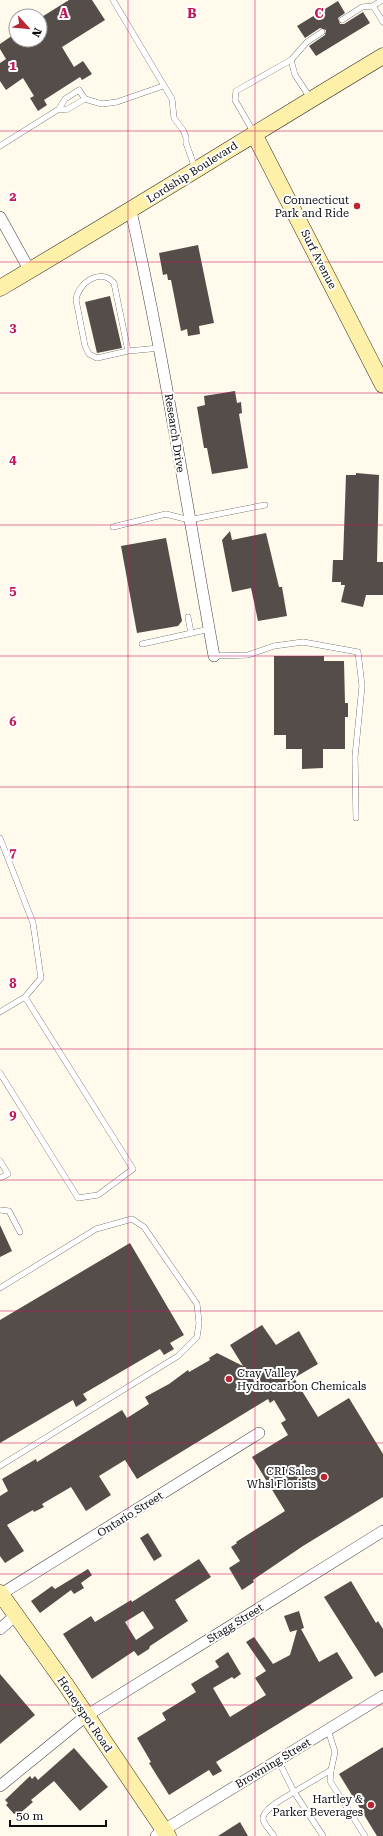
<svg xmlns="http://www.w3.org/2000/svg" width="383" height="1836" font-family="'Roboto Serif',serif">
  <rect width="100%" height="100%" fill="#fffaec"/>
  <!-- building -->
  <g fill="#554d49" fill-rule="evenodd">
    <path d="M69,0h23l13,20 -43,27 12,20 9,-6 9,13 -10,6 -2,-3 -36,23 3,5 -9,6 -8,-13 4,-2 -11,-18 -17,12 -6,-9v-18l6,-4 -6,-10v-5l16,-11v7h24v-22z"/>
    <path d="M338,1l7,12 -7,5 2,6h4l19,-12 7,11 -54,33 -7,-10 16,-11 1,-5 -6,-2 -15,10 -8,-12z"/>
    <path d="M198,245l16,78 -15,3 1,8 -12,2 -1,-7 -6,2 -10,-51h-3l-1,-6 -4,1 -4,-22z"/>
    <path d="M110,296l12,52 -25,5 -12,-51z"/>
    <path d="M235,391l2,12 4,-1 1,11 -3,1 9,54 -36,6 -5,-26h-3l-7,-41 8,-2 -1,-9z"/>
    <path d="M356,473l23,2 -2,87h6v33h-17l-3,12 -22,-5 4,-17h-4v-3h-9l1,-22h10l3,-85h10z"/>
    <path d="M230,531l2,9 34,-7 13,54h3l5,29 -29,5 -7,-33 -19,4 -10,-52z"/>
    <path d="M166,538l16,83 -4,5 -41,7 -16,-87z"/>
    <path d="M274,656h50v5h20l1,42h3v14h-3v32h-22v19l-21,1v-20h-16v-14h-12z"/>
    <path d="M0,1225l12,26 -12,6z"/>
    <path d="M130,1243l54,92 -14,8 4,6 -10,6 -4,-6 -77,45 4,6 -11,7 -3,-7 -73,43v-123z"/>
    <path d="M262,1325l14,20 23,-14 19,33 -24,14 24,39 31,-19 34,56v43l-80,49 -50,34 1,2 -12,8 -13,-22 11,-7 -9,-14 6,-4 -1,-1 49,-31 -33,-54 36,-22 -7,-12 5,-3 -12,-20 -4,3 -2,-4 -131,80 -12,-19 -26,16 12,19 -25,16 -15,-24 -29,17 2,3 -10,5 -1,-2 -26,15 17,26 -19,12 -5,-7v-60l8,-5 -6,-12 34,-20 1,3 85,-52 5,8 22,-14 -4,-7 24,-13 19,-14 1,2 21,-12 -1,-2 8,-5 26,13 -13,-21z"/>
    <path d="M148,1533l14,23 -8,5 -14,-23z"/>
    <path d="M199,1559l12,18 -36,23 13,21 -38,25 -1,3 -11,7 -4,-5 -42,28 -29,-45 28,-18 4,6 36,-22 1,2zM143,1611l11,17 -18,12 -11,-18z"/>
    <path d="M88,1569l4,6 -11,8 3,5 -10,6 -3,-4 -31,23 -9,-12 21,-15 3,3z"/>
    <path d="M351,1581l25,42 2,-2 5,8v43l-8,5 -51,-80z"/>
    <path d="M299,1611l5,17 -3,1 18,33 18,-10 16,26 -137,84 6,9 -9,5 -4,-6 -40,25 -20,-32 2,-1 -14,-24 29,-18 -4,-7 34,-21 -5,-8 28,-17 -4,-6 13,-9 13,22 -7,5 -2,-2 -19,11 17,29 36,-22 -11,-17 11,-7 -20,-29 8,-5 19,27 17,-9 7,-25 -7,2 -6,-16z"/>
    <path d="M0,1674l35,41 -35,29z"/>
    <path d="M383,1747v89h-6l-38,-62z"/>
    <path d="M74,1748l34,39 -28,24 -26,-30 -23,19 2,2 -15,13 -2,-2 -2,1 -8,-9 2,-2 -3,-3 25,-24 2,3 3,-3 3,4z"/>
    <path d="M240,1822l8,14h-30z"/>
  </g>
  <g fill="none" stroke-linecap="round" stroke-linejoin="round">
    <!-- service casing -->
    <g stroke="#3f3f3f" stroke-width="6">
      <g id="service">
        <path d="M113,0l59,99 2,19 9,12 3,7v6l9,25"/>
        <path d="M373,6l10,16"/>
        <path d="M342,20l20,-13 11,-1 9,-6"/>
        <path d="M291,60l4,15 16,24"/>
        <path d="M85,99l17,5 15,-2 46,-16"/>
        <path d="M254,133l-19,-33 1,-9 55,-31 16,-18 15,-10"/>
        <path d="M0,146l59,-37 6,-10 14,-9 6,9 -19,11 -7,-1"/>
        <path d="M128,351l-14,-68c-14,-16 -36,0 -38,17l9,46 4,8 8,4 31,-7 32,-3"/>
        <path d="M113,527l53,-13 23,6 76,-15"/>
        <path d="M188,617l3,16"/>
        <path d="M142,644l68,-15"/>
        <path d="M214,656l34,-1 26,-9 29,-4 55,10 4,34 -7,71 1,61"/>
        <path d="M0,838l33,85 8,55 -16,19 -25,15"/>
        <path d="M0,1073l78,125 20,-3 35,-26 -108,-172"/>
        <path d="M0,1161l8,13 -8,4"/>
        <path d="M0,1210l9,1 11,21"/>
        <path d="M0,1288l96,-59 36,-10 12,8 53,77 2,19 -2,14 -19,19 -178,110"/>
        <path d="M328,1730l7,22 -4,18 -1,11 35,55"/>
        <path d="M274,1836c-3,-5 -10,-11 -11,-17 -1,-10 23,-22 31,-27l-16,-32"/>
        <path d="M323,1836l-29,-44 37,-22"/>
      </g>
    </g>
    <!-- minor casing -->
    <g stroke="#3f3f3f" stroke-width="12">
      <g id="minor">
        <path d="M131,211c33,147 56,296 83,445"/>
        <path d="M0,217l30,54"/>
        <path d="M1,1594l258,-161"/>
        <path d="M0,1629l16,-14"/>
        <path d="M0,1786l86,-70 297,-185"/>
        <path d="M156,1836l8,-6 219,-134"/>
      </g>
    </g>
    <!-- secondary casing -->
    <g stroke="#2e2e2e" stroke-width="17">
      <g id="secondary">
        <path d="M254,134l129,251"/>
        <path d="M0,288c129,-76 255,-155 383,-232"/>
        <path d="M0,1593l66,92 102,151"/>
      </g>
    </g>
    <!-- service -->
    <use href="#service" stroke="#fff" stroke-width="5.5"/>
    <!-- minor -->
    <use href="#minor" stroke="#fff" stroke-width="11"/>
    <!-- secondary -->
    <use href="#secondary" stroke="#fef0a8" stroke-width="16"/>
  </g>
  <!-- grid -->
  <path fill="none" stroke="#c2185b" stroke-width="1" stroke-opacity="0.55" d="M128,0v1836M255,0v1836M0,131h383M0,262h383M0,393h383M0,525h383M0,656h383M0,787h383M0,918h383M0,1049h383M0,1180h383M0,1311h383M0,1443h383M0,1574h383M0,1705h383"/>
  <!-- markers -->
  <g fill="#ba2734" stroke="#fff" stroke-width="1.5">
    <circle cx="357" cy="206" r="4"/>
    <circle cx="229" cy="1379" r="4"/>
    <circle cx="324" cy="1477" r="4"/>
    <circle cx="371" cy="1805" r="4"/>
  </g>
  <g text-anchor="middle" stroke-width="4" stroke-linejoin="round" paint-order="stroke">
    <!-- street labels -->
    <g font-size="11" fill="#0c0c0c" stroke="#fff">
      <text transform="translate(192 172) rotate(-32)" y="4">Lordship Boulevard</text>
      <text transform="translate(319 259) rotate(63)" y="4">Surf Avenue</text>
      <text transform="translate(175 433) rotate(81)" y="4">Research Drive</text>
      <text transform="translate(130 1514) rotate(-32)" y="4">Ontario Street</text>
      <text transform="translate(235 1623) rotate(-32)" y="4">Stagg Street</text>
      <text transform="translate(85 1714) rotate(56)" y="4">Honeyspot Road</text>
      <text transform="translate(273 1763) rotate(-31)" y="4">Browning Street</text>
    </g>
    <!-- poi labels -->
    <g font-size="11" fill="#0c0c0c" stroke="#fff" text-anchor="end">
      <text x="349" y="204">Connecticut<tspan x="349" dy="13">Park and Ride</tspan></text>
      <text x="237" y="1377" text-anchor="start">Cray Valley<tspan x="237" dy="13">Hydrocarbon Chemicals</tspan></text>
      <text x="316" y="1475">CRI Sales<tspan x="316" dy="13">Whsl Florists</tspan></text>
      <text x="363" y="1803">Hartley &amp;<tspan x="363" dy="13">Parker Beverages</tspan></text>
    </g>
  </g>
  <g font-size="13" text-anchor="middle" font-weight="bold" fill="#c2185b" stroke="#fff" stroke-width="4" stroke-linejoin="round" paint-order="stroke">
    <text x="64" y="18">A</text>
    <text x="192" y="18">B</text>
    <text x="319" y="18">C</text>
    <text x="13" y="70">1</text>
    <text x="13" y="201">2</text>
    <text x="13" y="332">3</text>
    <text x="13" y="464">4</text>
    <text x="13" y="595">5</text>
    <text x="13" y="726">6</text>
    <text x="13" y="857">7</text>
    <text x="13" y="988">8</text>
    <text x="13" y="1119">9</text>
  </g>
  <!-- north arrow -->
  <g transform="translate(28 28) rotate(117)"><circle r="19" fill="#ffffff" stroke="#9e9e9e"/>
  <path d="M0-3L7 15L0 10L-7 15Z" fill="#ba2734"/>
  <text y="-6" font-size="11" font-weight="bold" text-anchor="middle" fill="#0c0c0c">N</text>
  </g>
  <!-- scale -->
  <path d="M10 1820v6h96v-6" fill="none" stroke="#0c0c0c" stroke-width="2"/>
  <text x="16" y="1820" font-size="12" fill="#0c0c0c" stroke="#ffffff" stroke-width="3" paint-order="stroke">50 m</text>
</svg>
